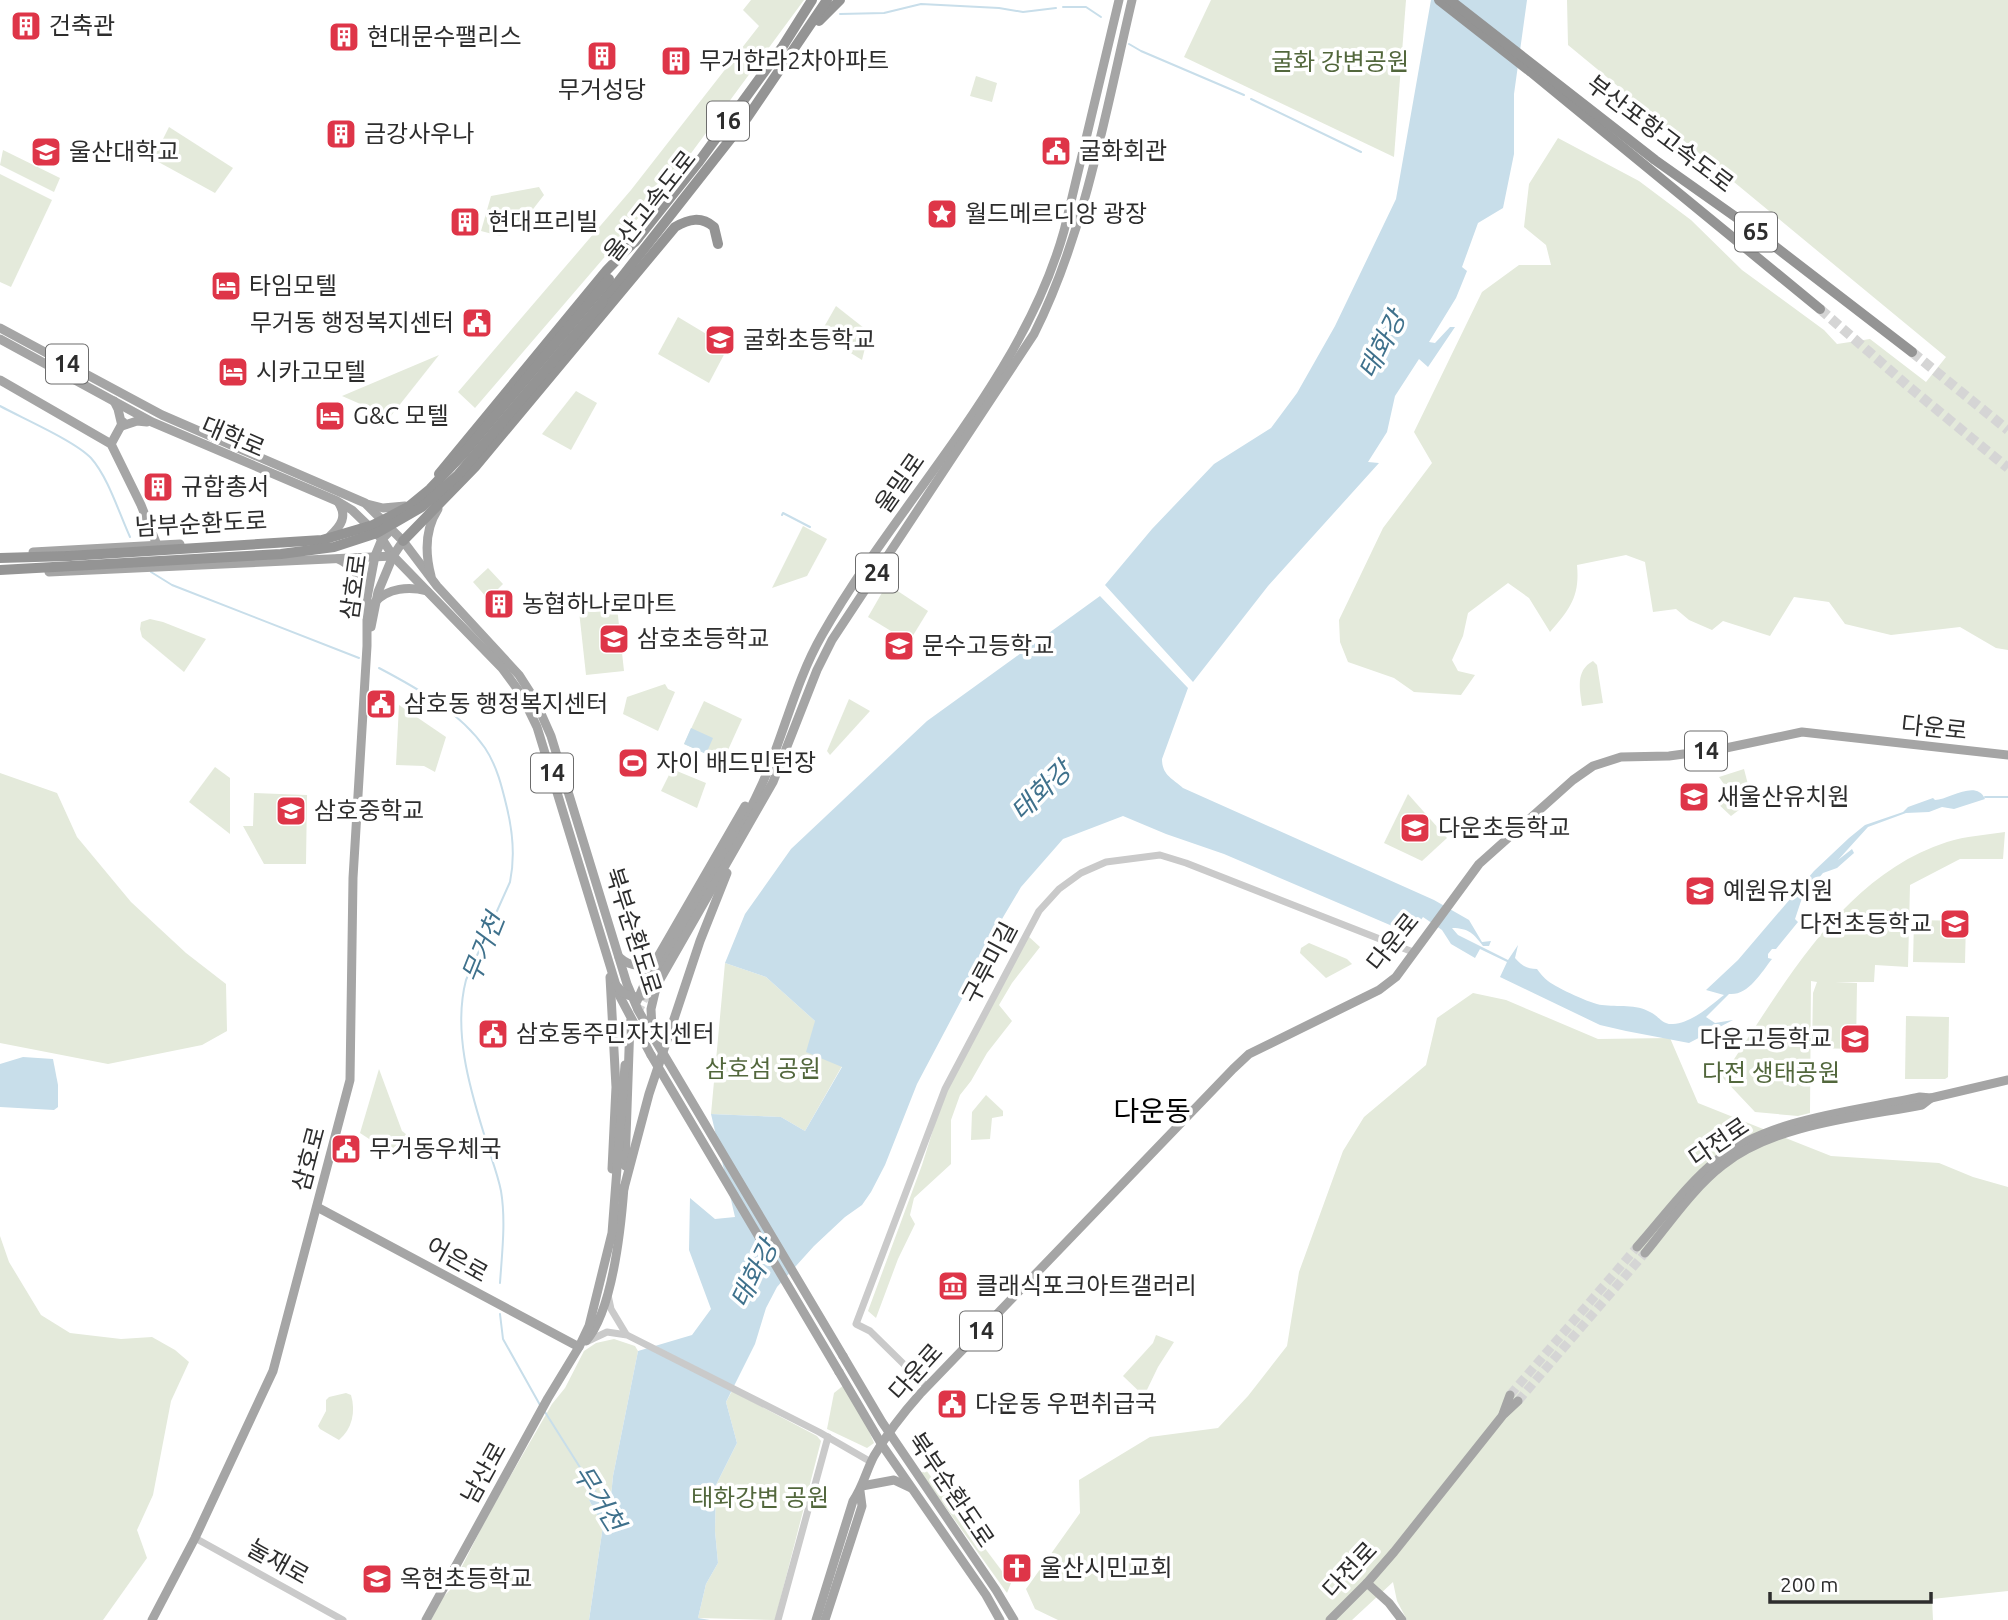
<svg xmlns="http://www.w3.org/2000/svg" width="2008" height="1620" font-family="Ubuntu,'Noto Sans KR',sans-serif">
  <rect width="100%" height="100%" fill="#fff"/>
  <!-- green -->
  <g fill="#e4eadb">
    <path d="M751,0h53l-129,175 -200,233 -17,-16 173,-202 128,-164 -16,-16z"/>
    <path d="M1211,0h195l-12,157 -210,-100z"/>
    <path d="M1567,0h441v650l-12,-2 -36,-21 -69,8 -46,-11 -16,-22 -35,-5 -24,39 -47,-15 -11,9 -23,-10 -13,-11 -23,3 -8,-50 -19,-7 -49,10c3,31 -7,44 -27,67l-21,-34 -21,-15 -40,30 -5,23 -11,24 6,11 17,4 -14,20 -47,-3 -20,-14 -46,-16 -8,-20 -1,-22 44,-92 49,-65 -18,-31 68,-140 37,-27h32l-5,-20 -22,-18 5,-43 29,-46 81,43 52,39 51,50 82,60 13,14 33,-5 56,43 20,-25 -378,-312z"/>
    <path d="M976,76l21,7 -5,19 -22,-6z"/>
    <path d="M169,127l64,41 -18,25 -62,-34z"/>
    <path d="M3,150l57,28 -6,14 -54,-27z"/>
    <path d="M0,174l52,26 -41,87 -11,-5z"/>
    <path d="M539,187l5,8 -21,27 -23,14 -19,-5 10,-35z"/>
    <path d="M836,306l33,26 -7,28 -42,-26z"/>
    <path d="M678,317l50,30 -19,36 -51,-29z"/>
    <path d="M439,355l-49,62 -48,-21z"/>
    <path d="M576,391l21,12 -26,47 -29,-16z"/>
    <path d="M803,526l24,13 -20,37 -35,12z"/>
    <path d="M488,568l15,16 -15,15 -15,-17z"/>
    <path d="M887,584l41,27 -19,31 -41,-25z"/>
    <path d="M617,607l7,64 -38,4 -7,-64z"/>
    <path d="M150,619l13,3 43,17 -22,33 -42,-35 -2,-8 1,-7z"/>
    <path d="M1593,661l4,4 6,38 -21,3c-2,-17 -7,-35 11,-45z"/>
    <path d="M665,684l3,5 7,3 -17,39 -35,-17 4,-17z"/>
    <path d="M849,699l21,12 -40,44 -3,-4z"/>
    <path d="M704,701l38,18 -19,42 -39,-17z"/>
    <path d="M399,705l47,32 -11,35 -11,-6 -28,-1z"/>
    <path d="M632,749l12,6 -10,22 -11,-5z"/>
    <path d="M215,767l15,11v56l-41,-32z"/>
    <path d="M672,769l34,14 -9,25 -36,-17z"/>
    <path d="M1744,769l8,31 -21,16 -15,-14 12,-12 -9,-13z"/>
    <path d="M0,773l57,20 20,44 54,65 55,51 40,31 1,47 -25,14 -94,19 -108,-21z"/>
    <path d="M254,793l53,2 -1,69h-42l-21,-38h10z"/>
    <path d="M1408,794l39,44 -25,23 -38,-18z"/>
    <path d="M2005,832l-2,27h-43l-50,26 -2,82 -33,-2 -1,17h-39l22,1 -1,66 -44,-1 1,-55 4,-11 -6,-1 -1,132 -12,3 -43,-4 -33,-35c60,-87 117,-200 225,-235 19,-6 38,-7 58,-10z"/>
    <path d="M1914,920l52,1 -1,42 -52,-1z"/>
    <path d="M1027,935l13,12 -28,36 -13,22 13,16 -25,32 -16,28 -11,14 -9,25v44l-37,34 -4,17 5,9 -17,35 -22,59 -8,-7 54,-146 26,-83z"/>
    <path d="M1309,943l38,16 5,5 -26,14 -26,-25 1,-5z"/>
    <path d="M725,963l41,14 49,44 27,45 -37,65 -24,-14 -70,-3z"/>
    <path d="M1473,993l33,7 92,39 72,-1 28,65 133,53 108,7 34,14 35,10v404l-76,8 1,21h-526l-10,-19 -4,-19 -41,38h-294l-23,-11 -9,-20 54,-76 -1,-33 71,-43 68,-9 30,-32 39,-50 12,-74 44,-121 21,-34 62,-52 11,-47z"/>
    <path d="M1906,1016l43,1 -1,60 -3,2h-40z"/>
    <path d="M379,1069l23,62 5,4 -18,17 -29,-19z"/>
    <path d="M986,1095l17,16v5l-11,2 -2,21 -19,1 1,-28z"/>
    <path d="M0,1236l9,26 32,53 29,18 51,6 31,-2 23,13 14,12 -18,39 -18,94 -16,35 10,28 -44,62h-103z"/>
    <path d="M1156,1335l18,7 -16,25 -14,29 -21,-20 30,-33z"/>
    <path d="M614,1339l21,7 3,5 -25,125 -2,20 -22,4 14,26 -14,94h-158l11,-22 8,-8 38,-75 64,-111 13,-16 19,-37 12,-8z"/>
    <path d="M844,1385l22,39 8,19 -7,5 -40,-19 7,-36z"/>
    <path d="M732,1391l85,45 4,5 -46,179 -77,-2 8,-34 12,-21 -3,-32 1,-46 21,-42 -11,-41z"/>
    <path d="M346,1393l5,2c5,17 1,34 -12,45l-19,-11 -2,-3 8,-15v-11l3,-3z"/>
    <path d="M926,1470l85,113 -4,10 -86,-120z"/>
  </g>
  <!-- water -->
  <g fill="#c8deea">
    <path d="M1431,0h96l-13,94v60l-11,54 -25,15 -16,44 5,4 -11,27 -27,44 6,1 15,-16h5l-27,40 -9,-8 -24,37 -8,36 -19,30 11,1 -111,123 -75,96 -88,-97 47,-56 62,-65 57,-36 26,-35 38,-67 61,-127z"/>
    <path d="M1100,596l88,92 -26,71c0,16 10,19 21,29l251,112 35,20 13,22 9,-1 -2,5h-6c-9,-12 -14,-18 -31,-18l6,7 50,25 10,-15 -3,13c7,8 12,11 22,11 3,4 7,9 11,12 9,7 43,23 54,24 15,2 35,-1 48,7 9,4 12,13 23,12 19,-1 38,-19 51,-29l-18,-5 32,-30 76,-89 35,-33 16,-13 38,-13 5,-5 25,-9 2,2c14,0 41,-21 50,-1l-31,10 -12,-2 -13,5 -23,1 -38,14 -30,33 14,-11 2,4 -17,15 -14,5 -21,25 -7,21 3,3 -22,27h-4l-4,5v4l4,1c-11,14 -24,37 -43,35l-23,23 9,6 18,-3 -44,23 -63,-12 -26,-6 -100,-48 7,-15 -27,-13 -5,9 -24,-14 -9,-14 -19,-13 -12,17 -187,-80 -58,-20 -43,-18 -60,23 -42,48 -51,86 -7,24 -46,87 -32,81 -14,27 -9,13 -17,12 -31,29 -37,41 -11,21 -11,36 -29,58 11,41 -21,42 -1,46 3,32 -12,21 -8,34 12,2h-121l14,-94 -14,-26 22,-4 2,-20 25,-125 54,-16 19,-26 -22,-59 1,-52 25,21 20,-2 -24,-103 70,3 24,14 37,-64 -36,-15 9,-31 -49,-44 -41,-14 20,-49 46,-65 136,-128z"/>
    <path d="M691,728l22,10 -7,16 -22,-10z"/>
    <path d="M23,1057l30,2 5,26v22l-4,3 -54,-3v-43z"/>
  </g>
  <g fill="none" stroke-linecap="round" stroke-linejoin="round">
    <!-- stream -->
    <g stroke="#c8deea" stroke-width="2">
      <path d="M1063,7h23l15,10"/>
      <path d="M840,14l44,-1 37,-9 78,4 24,4 33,-4"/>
      <path d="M1129,44l12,7 103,44"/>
      <path d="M1251,99l110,53"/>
      <path d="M0,406c22,12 75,35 91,52 17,19 28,55 39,79"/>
      <path d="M782,515l1,-2 27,14"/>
      <path d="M151,572l21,13 187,73"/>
      <path d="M379,668c38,20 81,44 106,80 12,18 17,39 22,60 6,25 8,50 3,74l-44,98c-13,50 3,106 18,154 5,19 13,37 17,57 5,30 1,62 -1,92"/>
      <path d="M1985,797h23"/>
      <path d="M500,1314l3,25 37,66"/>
      <path d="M545,1412l55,87"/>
    </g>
    <!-- major-tunnel -->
    <g stroke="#d5d5d5" stroke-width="9" stroke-dasharray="9 4.5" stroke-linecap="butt">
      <path d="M637,1013l23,-46"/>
      <path d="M1510,1395l127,-148"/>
      <path d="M1518,1401l127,-148"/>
    </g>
    <!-- highway-tunnel -->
    <g stroke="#d5d5d5" stroke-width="10" stroke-dasharray="10 5" stroke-linecap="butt">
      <path d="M1820,309l88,77 100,82"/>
      <path d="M1912,352l96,78"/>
    </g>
    <!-- minor -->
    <g stroke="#cacaca" stroke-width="7">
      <path d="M608,1295l3,14 15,25"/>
      <path d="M588,1341l19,-9 20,3 192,97 52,30"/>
      <path d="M927,1387l-57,-56 -14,-7 89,-235 94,-178 20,-22 22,-16 25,-11 54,-7 26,8 227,89"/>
      <path d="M195,1538l148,82"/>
      <path d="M778,1620l50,-183"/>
    </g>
    <!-- major -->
    <g stroke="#a5a5a5" stroke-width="9">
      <path d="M0,328l162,87 203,88 38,38 34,45 82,89 16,25 16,36 76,248 11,26 16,28"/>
      <path d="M0,339l152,83 185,79 15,9 30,29 11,17 109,112 19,26 16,33 82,268 32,60"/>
      <path d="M0,380l111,64 30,61 16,40"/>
      <path d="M114,401l4,8 4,17 15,-5 10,1"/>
      <path d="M111,444l12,-22"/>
      <path d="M367,504l16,4 22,-2"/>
      <path d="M330,536c11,-10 18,-20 8,-34"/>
      <path d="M33,552l147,-8"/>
      <path d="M338,559c16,7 24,20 29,37"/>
      <path d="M49,572l344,-16"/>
      <path d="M431,576c-6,-23 -6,-47 7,-67"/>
      <path d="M375,602c13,-14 34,-16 52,-11"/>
      <path d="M371,627l7,-35 15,-36 10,-15"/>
      <path d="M619,957c12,11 26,11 38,1"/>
      <path d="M660,967c35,-61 74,-121 103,-185 21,-48 33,-102 59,-147 76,-134 200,-254 242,-404l55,-231"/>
      <path d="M610,977l6,110 -4,82"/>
      <path d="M616,985c14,18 29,14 42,-2l115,-201 44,-112 15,-30 202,-306c51,-101 72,-224 98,-334"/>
      <path d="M637,1001l15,-34 93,-161"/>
      <path d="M652,1029l-1,-20 5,-21"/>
      <path d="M625,1166l5,-144"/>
      <path d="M623,1192l26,-98 51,-153 27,-68"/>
      <path d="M317,1207l262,140"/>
      <path d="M1637,1247c26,-29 50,-63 80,-87 54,-42 138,-49 203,-63l11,1 77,-18"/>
      <path d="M1645,1253c24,-29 48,-65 78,-88 51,-41 137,-48 199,-60l9,-7"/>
      <path d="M586,1341c27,-31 35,-114 38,-154"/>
      <path d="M843,1356l39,66 114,168 18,30"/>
      <path d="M839,1372l43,73 104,150 14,25"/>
      <path d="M1503,1414l7,-19"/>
      <path d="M862,1486l32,-6 17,8"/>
      <path d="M1367,1583l22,20 13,17"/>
      <path d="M152,1620l43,-82 78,-167 77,-291 3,-202 14,-232v-48l8,-42 7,-17 9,-9"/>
      <path d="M426,1620l122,-222 31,-51 10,-21 23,-93 13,-168"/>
      <path d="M816,1620l37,-119c10,-14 13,-30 21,-45 13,-22 29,-43 46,-62l313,-325 16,-15 130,-64 17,-13 83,-113 94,-84 20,-14 28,-9 48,-1 52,-7 81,-17 206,23"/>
      <path d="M825,1620l37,-114 -2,-15"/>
      <path d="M1330,1620l37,-37 27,-31 109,-137 15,-14"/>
    </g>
    <!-- highway -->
    <g stroke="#949494" stroke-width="10">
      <path d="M1439,0l92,72 289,237"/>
      <path d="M1450,0l205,160 92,65 165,127"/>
      <path d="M819,21l21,-21"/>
      <path d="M635,242l63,-79 85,-117 29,-46"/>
      <path d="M603,301l144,-183 80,-118"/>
      <path d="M439,474l168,-204 31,-32"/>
      <path d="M403,541l72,-74 200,-240c14,-8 26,-11 39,0l4,17"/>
      <path d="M0,558l69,-2"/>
      <path d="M0,570l54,-3"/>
    </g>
    <!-- major-bridge -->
    <g stroke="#a5a5a5" stroke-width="9">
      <path d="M654,1038l189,318"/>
      <path d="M651,1055l188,317"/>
    </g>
    <!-- highway-bridge -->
    <g stroke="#949494" stroke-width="10">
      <path d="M69,556l253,-16 51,-15 14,-7 21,-11 22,-18 34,-36 145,-174"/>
      <path d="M54,567l227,-13 53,-7 43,-14 45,-26 36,-32 145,-174"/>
    </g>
  </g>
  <!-- icons -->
  <defs>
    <g id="building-square" transform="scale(1.575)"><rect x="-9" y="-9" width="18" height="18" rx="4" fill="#de3548" stroke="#fff"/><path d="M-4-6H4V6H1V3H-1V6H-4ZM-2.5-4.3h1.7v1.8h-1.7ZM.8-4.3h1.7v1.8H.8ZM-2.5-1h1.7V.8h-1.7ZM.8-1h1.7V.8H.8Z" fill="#fff"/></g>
    <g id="civic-square" transform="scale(1.575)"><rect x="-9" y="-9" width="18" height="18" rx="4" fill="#de3548" stroke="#fff"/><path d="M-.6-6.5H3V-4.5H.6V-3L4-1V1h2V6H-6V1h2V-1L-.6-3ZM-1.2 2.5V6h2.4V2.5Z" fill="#fff"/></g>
    <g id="university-square" transform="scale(1.575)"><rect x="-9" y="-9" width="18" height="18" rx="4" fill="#de3548" stroke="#fff"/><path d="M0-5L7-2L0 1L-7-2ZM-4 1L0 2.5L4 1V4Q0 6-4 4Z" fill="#fff"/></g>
    <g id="sight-square" transform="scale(1.575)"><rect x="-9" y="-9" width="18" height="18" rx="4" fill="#de3548" stroke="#fff"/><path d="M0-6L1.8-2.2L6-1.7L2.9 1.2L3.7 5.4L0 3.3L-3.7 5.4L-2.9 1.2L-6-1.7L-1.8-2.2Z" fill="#fff"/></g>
    <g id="hotel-square" transform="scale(1.575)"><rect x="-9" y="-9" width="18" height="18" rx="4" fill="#de3548" stroke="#fff"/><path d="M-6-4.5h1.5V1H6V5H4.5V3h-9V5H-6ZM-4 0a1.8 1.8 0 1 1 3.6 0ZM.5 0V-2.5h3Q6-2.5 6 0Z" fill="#fff"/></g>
    <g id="school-square" transform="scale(1.575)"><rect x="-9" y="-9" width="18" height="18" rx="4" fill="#de3548" stroke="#fff"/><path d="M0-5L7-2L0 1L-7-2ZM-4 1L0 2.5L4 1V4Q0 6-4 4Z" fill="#fff"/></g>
    <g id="stadium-square" transform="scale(1.575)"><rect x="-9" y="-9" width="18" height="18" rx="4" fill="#de3548" stroke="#fff"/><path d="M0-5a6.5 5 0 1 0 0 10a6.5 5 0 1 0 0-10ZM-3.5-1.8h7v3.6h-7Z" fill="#fff"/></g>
    <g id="museum-square" transform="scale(1.575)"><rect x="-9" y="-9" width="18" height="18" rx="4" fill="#de3548" stroke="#fff"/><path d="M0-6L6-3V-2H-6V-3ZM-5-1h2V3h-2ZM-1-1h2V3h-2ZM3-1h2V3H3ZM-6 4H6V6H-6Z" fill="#fff"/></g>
    <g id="church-square" transform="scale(1.575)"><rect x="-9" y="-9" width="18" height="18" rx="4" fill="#de3548" stroke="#fff"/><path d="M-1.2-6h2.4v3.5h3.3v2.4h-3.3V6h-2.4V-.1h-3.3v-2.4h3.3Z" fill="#fff"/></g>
  </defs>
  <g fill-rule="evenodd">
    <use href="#building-square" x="26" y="26"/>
    <use href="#building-square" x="344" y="37"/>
    <use href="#building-square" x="602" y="56"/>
    <use href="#building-square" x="676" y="61"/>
    <use href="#building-square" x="341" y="134"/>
    <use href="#civic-square" x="1056" y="151"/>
    <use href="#university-square" x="46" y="152"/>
    <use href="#sight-square" x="942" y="214"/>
    <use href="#building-square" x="465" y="222"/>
    <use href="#hotel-square" x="226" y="286"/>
    <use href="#civic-square" x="477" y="323"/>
    <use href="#school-square" x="720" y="340"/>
    <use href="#hotel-square" x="233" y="372"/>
    <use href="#hotel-square" x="330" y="416"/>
    <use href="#building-square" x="158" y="487"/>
    <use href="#building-square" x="499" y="604"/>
    <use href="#school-square" x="614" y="639"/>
    <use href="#school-square" x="899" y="646"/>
    <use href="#civic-square" x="381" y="704"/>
    <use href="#stadium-square" x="633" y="763"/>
    <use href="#school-square" x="1694" y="797"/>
    <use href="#school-square" x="291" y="811"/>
    <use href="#school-square" x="1415" y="828"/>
    <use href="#school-square" x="1700" y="891"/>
    <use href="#school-square" x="1955" y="924"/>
    <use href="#civic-square" x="493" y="1034"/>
    <use href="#school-square" x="1855" y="1039"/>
    <use href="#civic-square" x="346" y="1149"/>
    <use href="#museum-square" x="953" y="1286"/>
    <use href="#civic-square" x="952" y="1404"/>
    <use href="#church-square" x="1017" y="1568"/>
    <use href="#school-square" x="377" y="1579"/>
  </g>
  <g text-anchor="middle" stroke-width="7" stroke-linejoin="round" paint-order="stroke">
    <!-- shield labels -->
    <g fill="#fff" stroke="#6c6c6c" stroke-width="2">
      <rect x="707" y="101.5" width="42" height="39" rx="5"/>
      <rect x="1735" y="212.5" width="42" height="39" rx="5"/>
      <rect x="46" y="344.5" width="42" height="39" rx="5"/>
      <rect x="856" y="553.5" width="42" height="39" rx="5"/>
      <rect x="1685" y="731.5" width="42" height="39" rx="5"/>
      <rect x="531" y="753.5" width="42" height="39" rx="5"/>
      <rect x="960" y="1311.5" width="42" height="39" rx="5"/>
    </g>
    <g font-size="23" font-weight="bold" fill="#2d2d2d">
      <text x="728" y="129">16</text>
      <text x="1756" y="240">65</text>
      <text x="67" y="372">14</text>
      <text x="877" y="581">24</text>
      <text x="1706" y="759">14</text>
      <text x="552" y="781">14</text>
      <text x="981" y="1339">14</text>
    </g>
    <!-- poi labels -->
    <g font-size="24" fill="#2d2d2d" stroke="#fff" text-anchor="start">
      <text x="49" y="34">건축관</text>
      <text x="367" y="45">현대문수팰리스</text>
      <text x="699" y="69">무거한라2차아파트</text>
      <text x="602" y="98" text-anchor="middle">무거성당</text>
      <text x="364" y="142">금강사우나</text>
      <text x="1079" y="159">굴화회관</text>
      <text x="69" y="160">울산대학교</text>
      <text x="965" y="222">월드메르디앙 광장</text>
      <text x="488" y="230">현대프리빌</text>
      <text x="249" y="294">타임모텔</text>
      <text x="454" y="331" text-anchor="end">무거동 행정복지센터</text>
      <text x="743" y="348">굴화초등학교</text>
      <text x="256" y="380">시카고모텔</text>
      <text x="353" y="424">G&amp;C 모텔</text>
      <text x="181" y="495">규합총서</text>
      <text x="522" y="612">농협하나로마트</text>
      <text x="637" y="647">삼호초등학교</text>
      <text x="922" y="654">문수고등학교</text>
      <text x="404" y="712">삼호동 행정복지센터</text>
      <text x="656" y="771">자이 배드민턴장</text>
      <text x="1717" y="805">새울산유치원</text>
      <text x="314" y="819">삼호중학교</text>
      <text x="1438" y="836">다운초등학교</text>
      <text x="1723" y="899">예원유치원</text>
      <text x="1932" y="932" text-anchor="end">다전초등학교</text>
      <text x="516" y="1042">삼호동주민자치센터</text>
      <text x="1832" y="1047" text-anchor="end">다운고등학교</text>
      <text x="369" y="1157">무거동우체국</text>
      <text x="976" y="1294">클래식포크아트갤러리</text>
      <text x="975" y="1412">다운동 우편취급국</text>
      <text x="1040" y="1576">울산시민교회</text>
      <text x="400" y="1587">옥현초등학교</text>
    </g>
    <!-- park labels -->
    <g font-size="24" fill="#52673c" stroke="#fff">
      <text x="1340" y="70">굴화 강변공원</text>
      <text x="763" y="1077">삼호섬 공원</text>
      <text x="1771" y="1081">다전 생태공원</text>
      <text x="760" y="1506">태화강변 공원</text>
    </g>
    <!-- street labels -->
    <g font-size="24" fill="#2d2d2d" stroke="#fff">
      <text transform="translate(1660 134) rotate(37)" y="8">부산포항고속도로</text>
      <text transform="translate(650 206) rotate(-52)" y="8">울산고속도로</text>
      <text transform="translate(233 437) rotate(23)" y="8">대학로</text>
      <text transform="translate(900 483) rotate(-55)" y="8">울밀로</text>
      <text transform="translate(201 524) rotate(-3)" y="8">남부순환도로</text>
      <text transform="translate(354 587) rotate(-82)" y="8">삼호로</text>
      <text transform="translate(1934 728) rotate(6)" y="8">다운로</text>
      <text transform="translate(633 931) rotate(72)" y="8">북부순환도로</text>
      <text transform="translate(1393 942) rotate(-51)" y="8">다운로</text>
      <text transform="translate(990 963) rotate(-62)" y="8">구루미길</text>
      <text transform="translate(1719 1142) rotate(-34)" y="8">다전로</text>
      <text transform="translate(309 1159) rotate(-75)" y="8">삼호로</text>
      <text transform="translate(457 1260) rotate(29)" y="8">어은로</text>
      <text transform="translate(916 1372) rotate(-48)" y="8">다운로</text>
      <text transform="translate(484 1473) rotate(-61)" y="8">남산로</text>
      <text transform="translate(951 1490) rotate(56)" y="8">북부순환도로</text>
      <text transform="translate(278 1562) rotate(29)" y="8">눌재로</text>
      <text transform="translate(1350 1570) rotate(-47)" y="8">다전로</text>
    </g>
    <!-- water labels -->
    <g font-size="26" font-style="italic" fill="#3f718c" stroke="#fff">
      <text transform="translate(1382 345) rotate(-63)" y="9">태화강</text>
      <text transform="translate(1041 791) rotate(-44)" y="9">태화강</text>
      <text transform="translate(483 948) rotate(-68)" y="9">무거천</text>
      <text transform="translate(754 1274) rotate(-63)" y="9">태화강</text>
      <text transform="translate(599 1498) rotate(58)" y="9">무거천</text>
    </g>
    <!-- quarter labels -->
    <g font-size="28" fill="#000" stroke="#fff">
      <text x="1152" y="1121">다운동</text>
    </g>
  </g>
  <!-- scale -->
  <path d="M1770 1592v10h161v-10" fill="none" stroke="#2d2d2d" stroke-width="3.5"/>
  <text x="1780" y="1592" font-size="21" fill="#2d2d2d" stroke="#ffffff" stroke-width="5" paint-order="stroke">200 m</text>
</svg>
